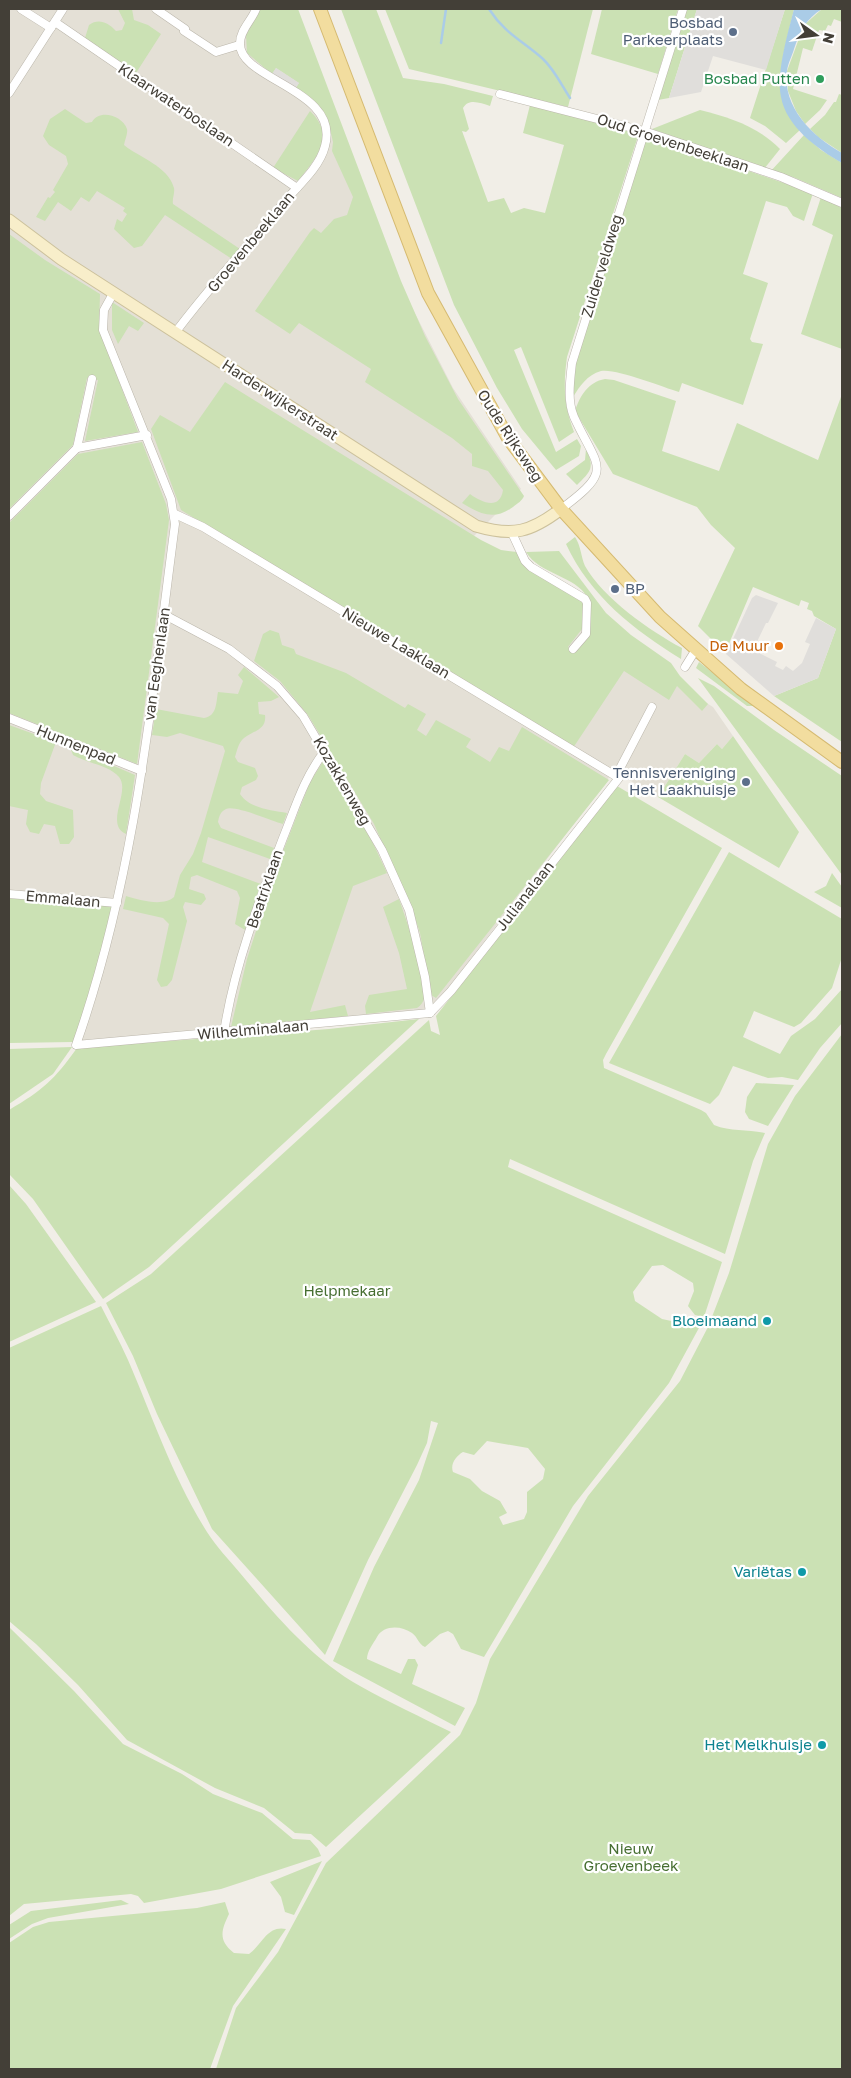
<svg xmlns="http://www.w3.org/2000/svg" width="851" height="2078" font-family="'Golos Text',sans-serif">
  <rect width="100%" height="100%" fill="#f1eee7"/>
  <!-- residential -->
  <path fill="#e4e0d6" d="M9,9h270l84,202 90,177 68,101 -48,48 147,112 93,58 20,29 -11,13 -5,-5 -18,19 -14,-9 -27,43 -44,-26 -182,239 -351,31 15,-43 25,-98 -112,-9z"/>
  <!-- green -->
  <g fill="#cbe1b4" fill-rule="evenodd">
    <path d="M118,9h14l2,11 14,5 13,9 -25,39 -51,-35 4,-13c9,-7 19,-3 27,6l6,-1 3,-7z"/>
    <path d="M260,9h38l103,272 24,55 33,63 66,97c-2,5 -6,7 -11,11 -19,14 -33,7 -51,-4l8,-9c11,8 30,17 33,-4l-15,-19 -16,-5v-12l-20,-16 -87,-56 6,-13 -72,-46 -9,11 -35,-23 55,-79 4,-4 7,5 13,-14 13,-4 6,-18 -21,-46 1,-9 -5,-21 -10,-16 -23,-16 4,-6 -23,-15 -4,6 -25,-21 -1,-18z"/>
    <path d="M341,9h35l27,69 41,6 49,12 -3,10c-10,-3 -21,-8 -27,2l6,21 -3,3 -4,-1 26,71 16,-4 7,15 13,-5 21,5 19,-68 -41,-12 7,-28 109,28 -72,224c-4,28 -3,49 7,75l-15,10 -38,-95 -7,3 42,102 21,-13 4,7 -2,10 -23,14 -34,-41 -25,-41 -43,-83z"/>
    <path d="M385,9h208l-25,98 -159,-38z"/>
    <path d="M602,9h76l-20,65 -67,-20z"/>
    <path d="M686,9h11l-28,89 -11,2z"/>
    <path d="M785,9h9c-9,42 -27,85 6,121l-14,13 -21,-17 -15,-8z"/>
    <path d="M822,9h20v13l-8,-3 -3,7 -3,-1 -3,6 -6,-1 -7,21 -9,-3 -10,41 34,11 -7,10 -15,14 -9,-13 -8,-20 -1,-20 17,-46z"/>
    <path d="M839,94l3,1v58l-24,-16 -8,-8 15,-14 9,-13h2z"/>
    <path d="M65,109l21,14 6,-1c7,-13 30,-7 35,7 1,5 -2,10 -3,16 16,13 44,21 50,43 1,6 -2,10 -1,16l67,45 -8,10 -67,-44 -23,31 -8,2 -20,-19 3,-10 5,3 5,-8 -4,-3 2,-3 -28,-17 -8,11 -8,-5 -10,14 -13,-9 -13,19 -9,-4 12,-20 2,1 5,-6 -2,-2 15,-26 -2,-8 -17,-11 -6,-9 7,-17z"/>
    <path d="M700,110c31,8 57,16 80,39l-16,20 -112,-40z"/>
    <path d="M310,111c27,26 6,47 -12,70l-25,-13z"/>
    <path d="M804,135l17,15 21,13v35l-49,-21 -23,-5z"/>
    <path d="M647,136l166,57 -9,28 -11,-5 -6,-9 -21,-6 -23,73 25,9 -18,56 2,3 11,2 -20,61 -61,-22 -3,9c-16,-5 -64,-24 -78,-21 -14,4 -21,15 -28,26l-1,-18 2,-19z"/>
    <path d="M821,197l21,11v141l-41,-15 32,-99 -21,-10z"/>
    <path d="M9,234l36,26 55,34 -1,34 39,104 -53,9 13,-61 -11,-2 -14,67 -64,64z"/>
    <path d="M112,302l32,21 -6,8 -9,-5 -11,18 -6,-14z"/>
    <path d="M605,379l9,1 62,21 -14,50 57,20 18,-48 81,37 24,-66v348l-68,-46 44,-18 18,-49 -22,-13 -2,-5 -5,-2 2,-6 -8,-3 -2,6 -46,-19 -28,66 -27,-27 37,-78 -24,-23 -14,-18 -84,-33 -38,-63c5,-15 13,-29 30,-32z"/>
    <path d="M225,382l256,158 20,10 16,2 11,17 52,30 3,5 -1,25 -14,18 6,4 13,-17 1,-36c-13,-23 -48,-23 -62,-46l33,-1 47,62 25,22 40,28 9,13 28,28 -6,7 -25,-25 -8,14 -45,-29 -51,77 -392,-238 -30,-81 9,-14 30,17z"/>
    <path d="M142,442l24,62 3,16 -32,244 -128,-51v-190l69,-69z"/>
    <path d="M586,449c9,19 5,22 -9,36l-11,-11 19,-14z"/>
    <path d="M575,537c6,9 6,20 10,29 18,32 65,65 97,82l-1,11c-47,-29 -91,-63 -115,-115z"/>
    <path d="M270,630l9,3 3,12 12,4 2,5 50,19 59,35 3,-4 18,10 -9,16 9,6 10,-16 35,19 -5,8 24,15 9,-15 10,4 13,-24 87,53 -173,218 -5,-3 -11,-62 -6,-18 -40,-91 -66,-109 -28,-34 -26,-20 9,-27z"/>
    <path d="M699,662l56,44h-8l-51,-38z"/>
    <path d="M244,667l35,30 -8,4 -13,1 1,12 6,1c2,15 -12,16 -21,23 -6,5 -7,13 -9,19l3,5 17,6 3,8 -2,4 -14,7 -2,7c10,15 32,16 47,19l-4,11c-11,-3 -48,-19 -57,-15 -6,3 -7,8 -8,13l3,6 53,20 -4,11 -62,-22 -6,25 59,22 -16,46 -10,-6 5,-26 -3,-7 -40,-16 -6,2 -2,12 15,5 2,5 -5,6 -16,-3 -2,5 4,14 -15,59 -5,6 -6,1 -4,-7 12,-56 -6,-6 -40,-9 3,-13c13,4 37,11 48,1l6,-22 13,-21 8,-21 24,-82 -2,-5 -43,-13 -13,4 -15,-2 4,-26 48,9c13,-2 12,-15 14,-26l20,2 5,-13 -5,-6z"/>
    <path d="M698,678l16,8 60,44 68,46v99z"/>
    <path d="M9,725l47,17 -15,41 -1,11 6,7 27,9 1,27 -5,7h-9l-5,-18 -11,-2 -5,10 -9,-2 -4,-8 2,-14 -19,-4z"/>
    <path d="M733,736l66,96 -20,36 -121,-71 27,-43 14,9 18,-19 5,5z"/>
    <path d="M70,747l65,28 -9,59c-22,-10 5,-42 -7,-57 -10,-12 -33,-14 -46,-22z"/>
    <path d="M324,760l48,81 15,32 -34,13 -43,126 35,-7 3,11 -117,11 16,-68 28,-87 35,-90z"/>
    <path d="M617,786l105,62 -116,206 -3,6 1,8 97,42 5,3 8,12c17,7 33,4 51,8l-12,28 -28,93 -215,-95 -2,8 214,95 -18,55 -9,-2 -7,-9 6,-15 -1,-8 -30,-18 -11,1 -19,26 2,9 27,18 14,3 9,-3 15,7 -31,57 -96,123 -89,151 -23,-8 -8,-15 -5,-3 -8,3 -15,13c-7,-3 -7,-10 -13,-14 -11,-8 -29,-8 -35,4 -4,7 -10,14 -10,22l34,15 7,-15h7l3,6 -6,19 53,24 -10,18 -122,-65 41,-94 45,-87 22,-66 -3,9 -7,-2 -4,22 -10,22 -49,95 -43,95 -113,-126 -55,-115 -24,-58 -27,-53 45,-29 278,-254 2,11 9,4 -4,-19zM487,1441l41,7 17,21 -2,10 -16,13v20l-3,7 -21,6 -4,-8 8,-4 -7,-12 -18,-10 -12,-12 -17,-7c-3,-8 3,-16 10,-20l11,3z"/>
    <path d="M729,852l113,67v38l-10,31 -31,35 -7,4 -40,-16 -11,26 37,17 11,-18 24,-17 27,-30v34l-22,25 -22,32 -16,-3 -14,1 -35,-12 -14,29 -9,9 -101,-41z"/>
    <path d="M832,873l10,14v21l-28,-16 12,-6z"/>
    <path d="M9,898l105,7 -25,92 -16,45 -64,1z"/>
    <path d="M399,899c8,23 27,77 25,99 -1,5 -3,7 -7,10l-51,6 -1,-8 4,-11 38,-6 -8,-36 -16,-46z"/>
    <path d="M419,1019l-270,248 -46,32 -70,-100 -24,-25v-64c34,-20 45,-30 68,-62l252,-19z"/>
    <path d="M842,1034v1035h-626l20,-61 42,-56 48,-89 134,-128 16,-32 14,-44 98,-163 92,-115 28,-54 21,-54 39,-129 27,-48z"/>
    <path d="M72,1047l-19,27 -44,30v-55z"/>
    <path d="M756,1083l38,2 -26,41 -19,-7 -4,-7 2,-15z"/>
    <path d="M9,1185l17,19 70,98 -87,40z"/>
    <path d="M101,1306c9,18 19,36 27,54 25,58 45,118 79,172 9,14 22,28 33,41 35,42 72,86 120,113 30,17 61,31 91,46l-125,115 -15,-13 -16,-1 -31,-25 -49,-20 -88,-48 -49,-55 -42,-41 -27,-23v-273z"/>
    <path d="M9,1627l65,64 49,53 59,30 31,20 49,19 31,26 17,1 8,9 3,7 -100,33 -77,14 -6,-7 -7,-2 -107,10 -15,12z"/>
    <path d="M322,1861l-28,54 -9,-3 -4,-15 -11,-15z"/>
    <path d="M121,1900l8,4 -81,14 -16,6 -23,15v-14l22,-14z"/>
    <path d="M225,1902l4,12c-7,15 -12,26 5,39l15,1c13,-9 18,-29 37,-25l-53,77 -23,63h-201v-126l24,-16 16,-5 148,-14z"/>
  </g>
  <!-- parking -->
  <g fill="#e0dedb">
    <path d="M697,9h88l-19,61 -53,-14 -12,36 -32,6z"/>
    <path d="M276,68l23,15 -4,6 -23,-15z"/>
    <path d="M756,595l22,8 -10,20h-2l-13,27 24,12 -2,4 8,4 3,-4 7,5 9,-8 8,-19 -5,-2 11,-24 20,11 -18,49 -44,18 -48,-42 26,-56z"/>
  </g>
  <!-- water -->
  <path fill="#aacce7" d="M794,9h28c-16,10 -22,22 -28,40 -2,7 -6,14 -7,22 -5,36 26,66 55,82v10c-25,-14 -56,-37 -61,-66 -5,-25 7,-64 13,-88z"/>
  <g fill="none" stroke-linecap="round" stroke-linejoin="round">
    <!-- stream -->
    <g stroke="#aacce7" stroke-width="2.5">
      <path d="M489,9c16,25 34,32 54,50 11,10 19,27 27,39"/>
      <path d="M441,43l5,-34"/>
    </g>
    <!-- minor casing -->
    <g stroke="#bbb6ab" stroke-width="9">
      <g id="minor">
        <path d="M21,9l30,19"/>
        <path d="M156,9l29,20 -1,2 32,21 23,-7"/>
        <path d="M55,22l242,166"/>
        <path d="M9,93l54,-84"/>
        <path d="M500,94l144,37 137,46 61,26"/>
        <path d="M114,292l-10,18 -1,20 68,169 4,25c-23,175 -40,354 -99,521l354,-32"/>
        <path d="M175,333c34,-46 74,-88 110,-132 13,-15 35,-34 40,-55 16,-57 -87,-66 -85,-103 0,-13 12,-23 16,-34"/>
        <path d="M77,448l70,-13"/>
        <path d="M561,509c54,-40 37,-40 13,-92 -7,-16 -4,-36 -2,-54l111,-354"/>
        <path d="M175,514l28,13 416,251 -168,213 -21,22"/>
        <path d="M9,516l68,-68 15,-69"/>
        <path d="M512,533l13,28 6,6 54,32 2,4 -1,31 -13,15"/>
        <path d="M163,614l66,35 48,37 26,30 79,134 27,60 16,67 5,36"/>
        <path d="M685,667l10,-16"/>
        <path d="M9,718l133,53"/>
        <path d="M616,776l36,-69"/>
        <path d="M9,894l108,9"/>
        <path d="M224,1033c9,-63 36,-135 59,-195 13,-32 20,-58 41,-86"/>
      </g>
    </g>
    <!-- secondary casing -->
    <g stroke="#ccc19c" stroke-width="13">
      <path id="secondary" d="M9,220l52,39 415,267c37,11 55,6 85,-17"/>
    </g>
    <!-- primary casing -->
    <g stroke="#d5ba71" stroke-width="14">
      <path id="primary" d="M320,9l108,284 80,145 53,71 99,108 81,72 101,73"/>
    </g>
    <!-- minor -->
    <use href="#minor" stroke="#fff" stroke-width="8"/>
    <!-- secondary -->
    <use href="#secondary" stroke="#f8eeca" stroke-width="11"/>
    <!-- primary -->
    <use href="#primary" stroke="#f2dd9f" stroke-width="12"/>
  </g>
  <!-- markers -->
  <g fill="#5c6f8a" stroke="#fff" stroke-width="2">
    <circle cx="733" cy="32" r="5"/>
    <circle cx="615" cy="589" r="5"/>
    <circle cx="746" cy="782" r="5"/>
  </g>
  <circle fill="#2e9e5b" stroke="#fff" stroke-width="2" cx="820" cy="79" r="5"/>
  <circle fill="#e8710a" stroke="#fff" stroke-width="2" cx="779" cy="646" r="5"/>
  <g fill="#0f9aa8" stroke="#fff" stroke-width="2">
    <circle cx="767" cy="1321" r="5"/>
    <circle cx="802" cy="1572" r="5"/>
    <circle cx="822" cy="1745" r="5"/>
  </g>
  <g text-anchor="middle" stroke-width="4.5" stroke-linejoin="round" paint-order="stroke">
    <!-- service labels -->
    <g font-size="15" fill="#4e5e75" stroke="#fff" text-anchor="end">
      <text x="723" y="28">Bosbad<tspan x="723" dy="17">Parkeerplaats</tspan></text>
      <text x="625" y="594" text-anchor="start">BP</text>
      <text x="736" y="778">Tennisvereniging<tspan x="736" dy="17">Het Laakhuisje</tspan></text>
    </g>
    <!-- leisure labels -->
    <g font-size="15" fill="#27864d" stroke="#fff" text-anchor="end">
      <text x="810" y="84">Bosbad Putten</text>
    </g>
    <!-- street labels -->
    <g font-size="15" fill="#433f37" stroke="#fff">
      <text transform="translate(176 105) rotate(34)" y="5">Klaarwaterboslaan</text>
      <text transform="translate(673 143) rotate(18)" y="5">Oud Groevenbeeklaan</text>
      <text transform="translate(251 242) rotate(-50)" y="5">Groevenbeeklaan</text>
      <text transform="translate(602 266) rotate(-73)" y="5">Zuiderveldweg</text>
      <text transform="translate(280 400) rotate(33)" y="5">Harderwijkerstraat</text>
      <text transform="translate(510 436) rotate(57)" y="5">Oude Rijksweg</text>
      <text transform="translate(396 643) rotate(31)" y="5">Nieuwe Laaklaan</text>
      <text transform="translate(157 664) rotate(-82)" y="5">van Eeghenlaan</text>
      <text transform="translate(76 745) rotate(22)" y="5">Hunnenpad</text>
      <text transform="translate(342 781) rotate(60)" y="5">Kozakkenweg</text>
      <text transform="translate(265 889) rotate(-71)" y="5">Beatrixlaan</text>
      <text transform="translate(525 896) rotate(-52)" y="5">Julianalaan</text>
      <text transform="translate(63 899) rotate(5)" y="5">Emmalaan</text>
      <text transform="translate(253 1030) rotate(-5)" y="5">Wilhelminalaan</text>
    </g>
    <!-- food labels -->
    <g font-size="15" fill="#c56008" stroke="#fff" text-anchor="end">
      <text x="769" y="651">De Muur</text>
    </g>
    <!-- park labels -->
    <g font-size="15" fill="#466e31" stroke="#fff">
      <text x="347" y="1296">Helpmekaar</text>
      <text x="631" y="1854">Nieuw<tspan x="631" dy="17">Groevenbeek</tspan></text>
    </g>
    <!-- culture labels -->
    <g font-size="15" fill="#0d838f" stroke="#fff" text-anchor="end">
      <text x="757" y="1326">Bloeimaand</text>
      <text x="792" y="1577">Variëtas</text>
      <text x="812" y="1750">Het Melkhuisje</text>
    </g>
  </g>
  <!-- border -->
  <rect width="851" height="2078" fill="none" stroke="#433f37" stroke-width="20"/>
  <!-- north arrow -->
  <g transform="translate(816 35) rotate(104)" stroke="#ffffff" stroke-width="4" paint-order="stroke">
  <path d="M0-4L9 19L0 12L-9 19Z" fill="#433f37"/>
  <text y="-8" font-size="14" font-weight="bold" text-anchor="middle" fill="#433f37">N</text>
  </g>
</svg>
